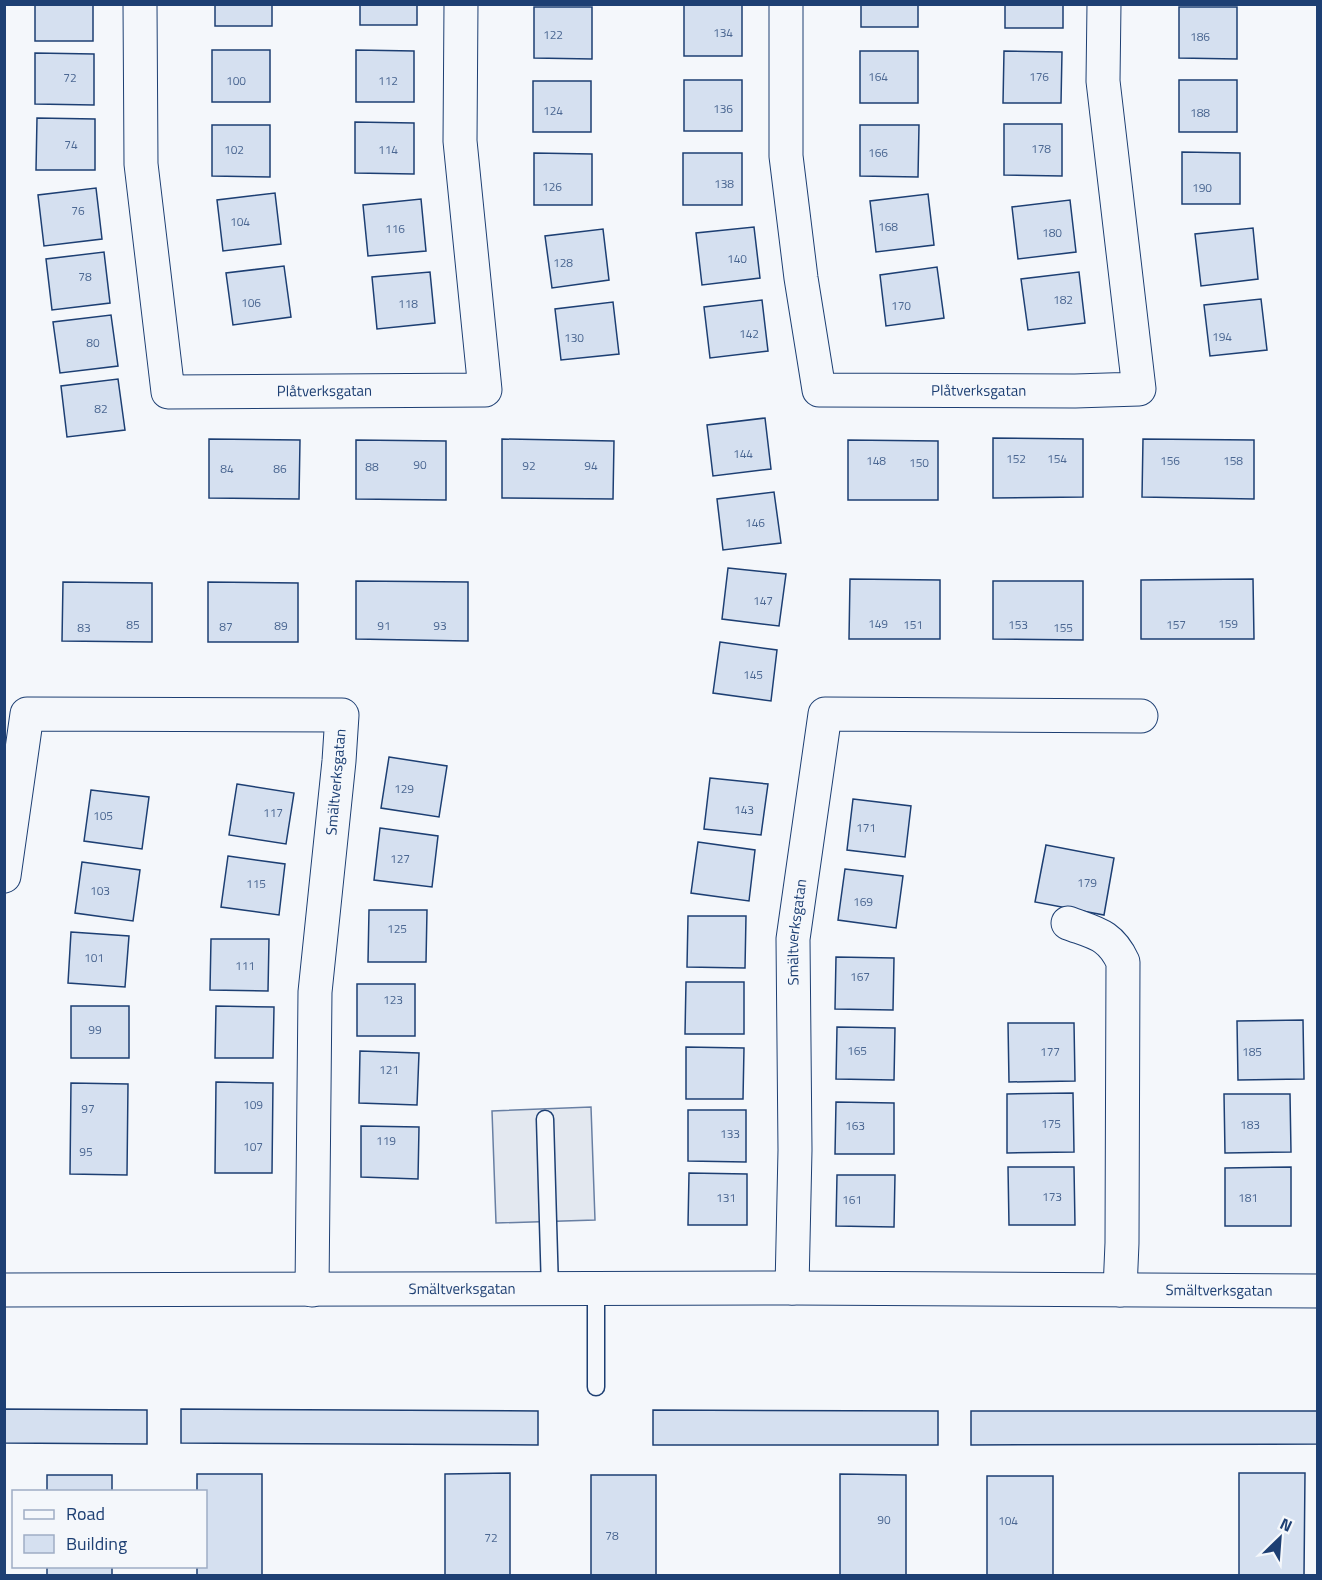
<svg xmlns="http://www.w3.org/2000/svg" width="1322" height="1580" font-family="'Titillium Web',sans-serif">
  <rect width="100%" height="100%" fill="#f4f7fb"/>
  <!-- parking -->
  <path fill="#e3e8f0" stroke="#687fa3" stroke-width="1.5" d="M591,1107l4,113 -99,3 -4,-112z"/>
  <!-- building -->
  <g fill="#d5e0f0" stroke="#1d3f73" stroke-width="1.5">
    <rect x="35" y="4" width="58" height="37"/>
    <rect x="215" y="4" width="57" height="22"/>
    <rect x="360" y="4" width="57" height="21"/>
    <path d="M684,4l58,1v51h-58z"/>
    <rect x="861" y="4" width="57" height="23"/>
    <rect x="1005" y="4" width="58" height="24"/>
    <path d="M534,7h58v52l-58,-1z"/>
    <path d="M1179,7h58v52l-58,-1z"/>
    <rect x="212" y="50" width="58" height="52"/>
    <path d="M356,50l58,1v51h-58z"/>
    <rect x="860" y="51" width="58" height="52"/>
    <path d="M1004,51l58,1 -1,51h-58z"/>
    <path d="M35,53l59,1v51l-59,-1z"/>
    <rect x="684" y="80" width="58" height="51"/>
    <rect x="1179" y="80" width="58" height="52"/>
    <rect x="533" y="81" width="58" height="51"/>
    <path d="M37,118l58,1v51h-59z"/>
    <path d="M355,122l59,1v51l-59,-1z"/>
    <path d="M1004,124h58v52l-58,-1z"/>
    <path d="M212,125h58v52l-58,-1z"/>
    <path d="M860,125h59l-1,52 -58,-1z"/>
    <path d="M1182,152l58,1v51h-58z"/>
    <path d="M534,153l58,1v51h-58z"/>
    <rect x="683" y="153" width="59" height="52"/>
    <path d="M96,188l6,51 -58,7 -6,-51z"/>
    <path d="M275,193l6,51 -58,7 -6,-51z"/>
    <path d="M928,194l6,51 -58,7 -6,-51z"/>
    <path d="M421,199l5,52 -58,5 -5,-51z"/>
    <path d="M1070,200l6,52 -58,7 -6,-52z"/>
    <path d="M754,227l6,51 -58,7 -6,-52z"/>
    <path d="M1253,228l5,51 -57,7 -6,-52z"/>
    <path d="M603,229l6,51 -57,8 -7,-52z"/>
    <path d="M104,252l6,51 -58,7 -6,-51z"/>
    <path d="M284,266l7,51 -58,8 -7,-52z"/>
    <path d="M937,267l7,51 -58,8 -6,-51z"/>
    <path d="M430,272l5,51 -58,6 -5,-52z"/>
    <path d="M1079,272l6,51 -57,7 -7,-51z"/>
    <path d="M1261,299l6,51 -57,6 -6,-51z"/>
    <path d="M762,300l6,51 -58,7 -6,-51z"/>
    <path d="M613,302l6,52 -58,6 -6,-51z"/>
    <path d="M111,315l7,51 -58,7 -7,-51z"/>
    <path d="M118,379l7,51 -58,7 -6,-51z"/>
    <path d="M765,418l6,51 -58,7 -6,-51z"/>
    <path d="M993,438l90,1v58l-90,1z"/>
    <path d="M209,439l91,1 -1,59 -90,-1z"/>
    <path d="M502,439l112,2 -1,58 -111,-1z"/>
    <path d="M1143,439l111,1v59l-112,-2z"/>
    <path d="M356,440l90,1v59l-90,-1z"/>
    <path d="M848,440l90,1v59h-90z"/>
    <path d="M774,492l7,51 -58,7 -6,-51z"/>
    <path d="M728,568l58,6 -7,52 -57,-7z"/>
    <path d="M850,579l90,1v59h-91z"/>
    <path d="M1253,579l1,60h-113v-59z"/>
    <path d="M356,581l112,1v59l-112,-2z"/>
    <path d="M993,581h90v59l-90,-1z"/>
    <path d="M63,582l89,1v59l-90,-1z"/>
    <path d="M208,582l90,1v59h-90z"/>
    <path d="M720,642l57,8 -6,51 -58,-8z"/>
    <path d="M389,757l58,9 -8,51 -58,-9z"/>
    <path d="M710,778l58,6 -7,51 -57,-6z"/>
    <path d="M237,784l57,9 -8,51 -57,-9z"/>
    <path d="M91,790l58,7 -7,52 -58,-8z"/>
    <path d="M853,799l58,7 -6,51 -58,-7z"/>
    <path d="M380,828l58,8 -6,51 -58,-7z"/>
    <path d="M698,842l57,8 -6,51 -58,-8z"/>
    <path d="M1046,845l68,13 -10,57 -69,-13z"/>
    <path d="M228,856l57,8 -6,51 -58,-8z"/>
    <path d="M82,862l58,8 -7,51 -58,-8z"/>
    <path d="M845,869l58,7 -7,52 -58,-8z"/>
    <path d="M369,910h58l-1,52h-58z"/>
    <path d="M688,916h58l-1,52 -58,-1z"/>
    <path d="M71,932l58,4 -4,51 -57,-4z"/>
    <path d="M211,939h58l-1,52 -58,-1z"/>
    <path d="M836,957l58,1 -1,52 -58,-1z"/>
    <path d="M686,982h58v52h-59z"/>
    <rect x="357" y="984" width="58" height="52"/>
    <rect x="71" y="1006" width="58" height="52"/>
    <path d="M216,1006l58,1 -1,51h-58z"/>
    <path d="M1303,1020l1,59 -66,1 -1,-59z"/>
    <path d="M1008,1023h66l1,58 -66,1z"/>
    <path d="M837,1027l58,1 -1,52 -58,-1z"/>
    <path d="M686,1047l58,1 -1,51h-57z"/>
    <path d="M360,1051l59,2 -2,52 -58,-2z"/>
    <path d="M216,1082l57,1 -1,90h-57z"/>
    <path d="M71,1083l57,1 -1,91 -57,-1z"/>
    <path d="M1073,1093l1,59 -67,1v-59z"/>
    <path d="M1224,1094h66l1,58 -66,1z"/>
    <path d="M836,1102l58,1v51h-59z"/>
    <path d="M688,1110h58v52l-58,-1z"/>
    <path d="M361,1126l58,1 -1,52 -57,-2z"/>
    <path d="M1008,1167h66l1,58h-66z"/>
    <path d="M1291,1167v59h-66v-58z"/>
    <path d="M689,1173l58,1v51h-59z"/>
    <path d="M837,1175h58l-1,52 -58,-1z"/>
    <path d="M4,1409l143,1v34l-143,-1z"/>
    <path d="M181,1409l357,2v34l-357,-2z"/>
    <path d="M653,1410l285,1v34h-285z"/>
    <path d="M971,1411h347v33l-347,1z"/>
    <path d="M510,1473v103h-65v-102z"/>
    <path d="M1239,1473h66l-1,103h-65z"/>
    <path d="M197,1474h65v102h-65v-10h9v-74h-9z"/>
    <path d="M840,1474l66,1v101h-66z"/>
    <rect x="47" y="1475" width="65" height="17"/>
    <rect x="591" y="1475" width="65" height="101"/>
    <rect x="987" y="1476" width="66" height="100"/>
    <rect x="47" y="1566" width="65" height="10"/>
  </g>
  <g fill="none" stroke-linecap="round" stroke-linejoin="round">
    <!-- lane casing -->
    <g stroke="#1d3f73" stroke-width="19">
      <g id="lane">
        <path d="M545,1119l5,171"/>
        <path d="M596,1387v-98"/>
      </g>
    </g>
    <!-- street casing -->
    <g stroke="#1d3f73" stroke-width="35">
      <g id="street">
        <path id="s1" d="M140,4l1,160 27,228 317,-2 -25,-249 1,-137"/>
        <path id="s2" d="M786,4v152l15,122 18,112 256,1 64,-2 -36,-308 1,-77"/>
        <path d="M4,876l23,-162 315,1 -3,46 -24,231 -3,298"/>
        <path d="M1068,923c27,10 42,11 55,39l-1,281 -2,47"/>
        <path id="s3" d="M792,1288l3,-138 -2,-211 32,-225 316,2"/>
        <path id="s4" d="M4,1290l788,-2 526,3"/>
      </g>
    </g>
    <!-- lane -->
    <use href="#lane" stroke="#f4f7fb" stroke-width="16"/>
    <!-- street -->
    <use href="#street" stroke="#f4f7fb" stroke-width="33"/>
  </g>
  <g text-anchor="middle" stroke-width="4.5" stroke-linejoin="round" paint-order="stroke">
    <!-- number labels -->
    <g font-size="12" fill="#4b6792">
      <text x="723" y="37">134</text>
      <text x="553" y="39">122</text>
      <text x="1200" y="41">186</text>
      <text x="878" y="81">164</text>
      <text x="1039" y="81">176</text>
      <text x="70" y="82">72</text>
      <text x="236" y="85">100</text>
      <text x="388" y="85">112</text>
      <text x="723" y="113">136</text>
      <text x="553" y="115">124</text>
      <text x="1200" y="117">188</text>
      <text x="71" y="149">74</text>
      <text x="1041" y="153">178</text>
      <text x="234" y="154">102</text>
      <text x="388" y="154">114</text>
      <text x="878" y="157">166</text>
      <text x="724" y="188">138</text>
      <text x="552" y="191">126</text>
      <text x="1202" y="192">190</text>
      <text x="78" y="215">76</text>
      <text x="240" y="226">104</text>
      <text x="888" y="231">168</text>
      <text x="395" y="233">116</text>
      <text x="1052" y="237">180</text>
      <text x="737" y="263">140</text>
      <text x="563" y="267">128</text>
      <text x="85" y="281">78</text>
      <text x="1063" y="304">182</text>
      <text x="251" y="307">106</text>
      <text x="408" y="308">118</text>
      <text x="901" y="310">170</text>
      <text x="749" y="338">142</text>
      <text x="1222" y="341">194</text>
      <text x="574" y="342">130</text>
      <text x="93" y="347">80</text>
      <text x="101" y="413">82</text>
      <text x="743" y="458">144</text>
      <text x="1016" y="463">152</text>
      <text x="1057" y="463">154</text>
      <text x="876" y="465">148</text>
      <text x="1170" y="465">156</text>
      <text x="1233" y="465">158</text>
      <text x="919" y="467">150</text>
      <text x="420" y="469">90</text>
      <text x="529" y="470">92</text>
      <text x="591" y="470">94</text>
      <text x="372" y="471">88</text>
      <text x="227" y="473">84</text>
      <text x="280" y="473">86</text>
      <text x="755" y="527">146</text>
      <text x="763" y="605">147</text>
      <text x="878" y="628">149</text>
      <text x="1228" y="628">159</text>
      <text x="133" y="629">85</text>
      <text x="913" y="629">151</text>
      <text x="1018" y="629">153</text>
      <text x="1176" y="629">157</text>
      <text x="281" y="630">89</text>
      <text x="384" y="630">91</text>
      <text x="440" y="630">93</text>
      <text x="226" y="631">87</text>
      <text x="84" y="632">83</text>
      <text x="1063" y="632">155</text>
      <text x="753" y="679">145</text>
      <text x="404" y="793">129</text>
      <text x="744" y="814">143</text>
      <text x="273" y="817">117</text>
      <text x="103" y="820">105</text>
      <text x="866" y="832">171</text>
      <text x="400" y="863">127</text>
      <text x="1087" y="887">179</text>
      <text x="256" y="888">115</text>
      <text x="100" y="895">103</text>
      <text x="863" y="906">169</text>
      <text x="397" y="933">125</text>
      <text x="94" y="962">101</text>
      <text x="245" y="970">111</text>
      <text x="860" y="981">167</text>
      <text x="393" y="1004">123</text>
      <text x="95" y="1034">99</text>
      <text x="857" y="1055">165</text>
      <text x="1050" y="1056">177</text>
      <text x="1252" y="1056">185</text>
      <text x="389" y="1074">121</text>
      <text x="253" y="1109">109</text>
      <text x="88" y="1113">97</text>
      <text x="1051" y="1128">175</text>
      <text x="1250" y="1129">183</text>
      <text x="855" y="1130">163</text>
      <text x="730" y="1138">133</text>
      <text x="386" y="1145">119</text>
      <text x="253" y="1151">107</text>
      <text x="86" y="1156">95</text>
      <text x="1052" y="1201">173</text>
      <text x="726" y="1202">131</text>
      <text x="1248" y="1202">181</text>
      <text x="852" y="1204">161</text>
      <text x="884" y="1524">90</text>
      <text x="1008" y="1525">104</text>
      <text x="612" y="1540">78</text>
      <text x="491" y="1542">72</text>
    </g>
    <!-- street labels -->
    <g font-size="15" fill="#1d3f73" stroke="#f4f7fb">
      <text dy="5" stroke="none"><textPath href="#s1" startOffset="546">Plåtverksgatan</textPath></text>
      <text dy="5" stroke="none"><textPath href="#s2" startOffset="548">Plåtverksgatan</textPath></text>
      <text transform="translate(336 782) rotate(-85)" y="5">Smältverksgatan</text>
      <text dy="5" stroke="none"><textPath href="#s3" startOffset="356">Smältverksgatan</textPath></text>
      <text dy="5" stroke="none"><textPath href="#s4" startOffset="458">Smältverksgatan</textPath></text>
      <text dy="5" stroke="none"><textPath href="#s4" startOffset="1215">Smältverksgatan</textPath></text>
    </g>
  </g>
  <!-- border -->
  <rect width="1322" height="1580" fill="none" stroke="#1d3f73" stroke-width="12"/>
  <!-- legend -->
  <rect x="12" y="1490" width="195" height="78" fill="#f4f7fb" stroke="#9eadc5" stroke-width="1.5"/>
  <rect x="24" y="1510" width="30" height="9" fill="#f4f7fb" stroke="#9eadc5" stroke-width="1.5"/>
  <text x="66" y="1520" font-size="18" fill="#1d3f73">Road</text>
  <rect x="24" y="1535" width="30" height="18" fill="#d5e0f0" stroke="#9eadc5" stroke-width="1.5"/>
  <text x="66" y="1550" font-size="18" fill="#1d3f73">Building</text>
  <!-- north arrow -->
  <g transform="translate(1280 1538) rotate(25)" stroke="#f4f7fb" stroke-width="4.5" paint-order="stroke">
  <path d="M0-4.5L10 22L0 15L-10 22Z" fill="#1d3f73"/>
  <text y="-9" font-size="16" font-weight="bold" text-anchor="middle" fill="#1d3f73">N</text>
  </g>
</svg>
